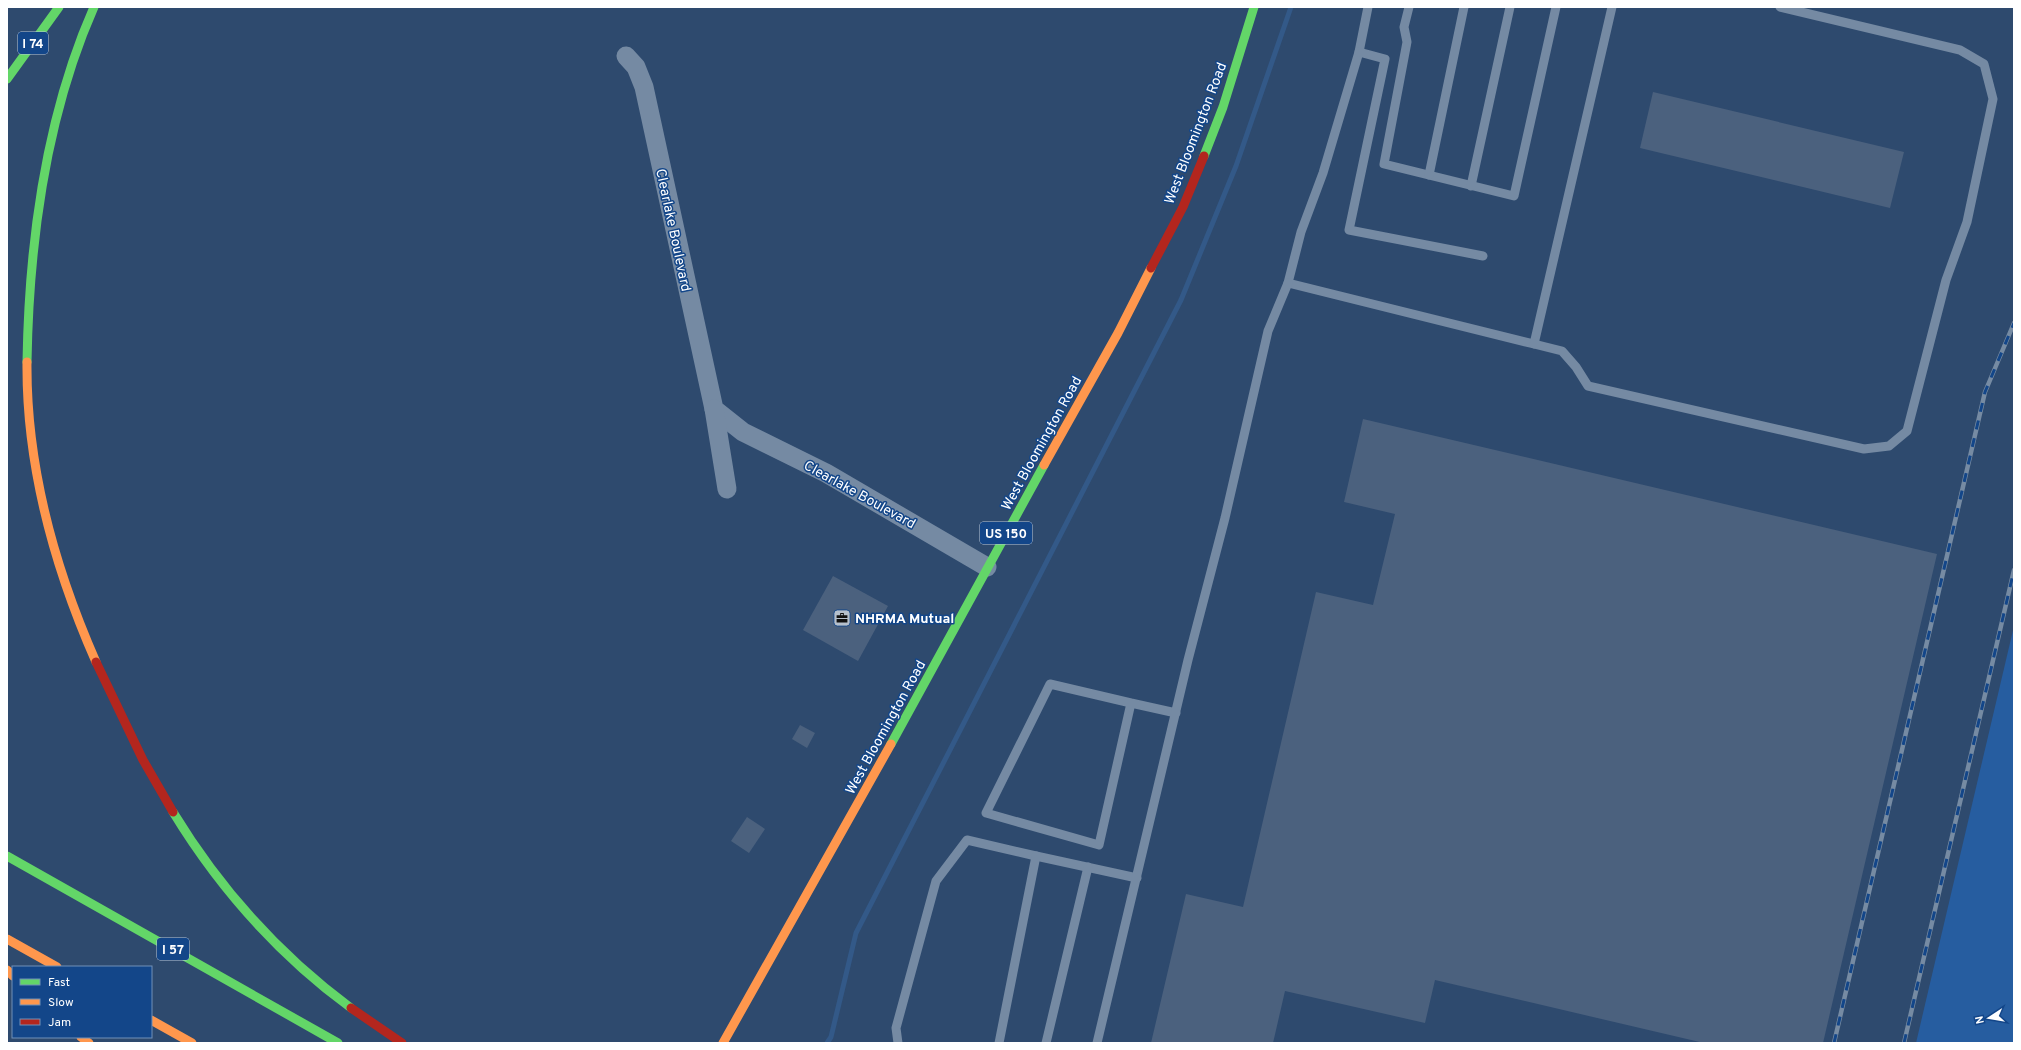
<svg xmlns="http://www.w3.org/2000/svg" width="2021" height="1050" font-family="Overpass,sans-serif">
  <rect width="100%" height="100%" fill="#2e4a6e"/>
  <!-- green -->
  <path fill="#265da0" d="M2014,626v417h-98z"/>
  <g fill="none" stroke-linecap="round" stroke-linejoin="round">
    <!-- stream -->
    <path stroke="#335988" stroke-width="5" d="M827,1043l4,-6 25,-104 325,-633 55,-134 55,-159"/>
  </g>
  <!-- building -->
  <g fill="#4b617e">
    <path d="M1653,92l251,60 -14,56 -250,-60z"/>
    <path d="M1363,419l574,135 -114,489h-119l-269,-63 -10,43 -140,-32 -12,52h-122l35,-149 57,13 73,-315 57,13 22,-91 -51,-12z"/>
    <path d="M833,576l55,30 -30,55 -55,-31z"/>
    <path d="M800,725l15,8 -8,15 -15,-9z"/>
    <path d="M747,817l18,12 -16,24 -18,-12z"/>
  </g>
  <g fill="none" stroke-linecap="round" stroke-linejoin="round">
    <!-- lane -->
    <g stroke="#758aa3" stroke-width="9">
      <path d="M1368,7l-9,45 -36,121 -22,59 -13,51 246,61 78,-337"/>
      <path d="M1409,7l-5,20 3,15 -23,122 130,32 42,-189"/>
      <path d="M1359,52l26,7 -36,171 134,26"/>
      <path d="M1429,175l35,-168"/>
      <path d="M1471,186l39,-179"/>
      <path d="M1534,344l28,7 14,16 12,19 276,63 25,-3 18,-15 39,-151 21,-58 26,-123 -9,-35 -24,-14 -180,-43"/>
      <path d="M1131,703l-81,-19 -64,129 113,32 32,-142 45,10"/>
      <path d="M898,1043l-2,-15 40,-147 31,-41 69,16"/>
      <path d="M999,1043l37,-187 101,22"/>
      <path d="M1046,1043l42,-176"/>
      <path d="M1097,1043l91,-383 37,-142 43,-187 20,-48"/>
    </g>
    <!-- street -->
    <g stroke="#758aa3" stroke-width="19">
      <path d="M626,56l10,11 8,20 70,322 29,23 83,41 161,94"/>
      <path d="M714,409l13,80"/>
    </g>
    <!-- fast -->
    <g stroke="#63d668" stroke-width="9">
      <path d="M7,79l52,-72"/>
      <path d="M1204,156l19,-49 31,-100"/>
      <path d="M27,362c2,-120 18,-244 67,-355"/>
      <path d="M891,744l153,-279"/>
      <path d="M173,812c47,77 106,143 178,196"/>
      <path d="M7,856l331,187"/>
    </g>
    <!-- slow -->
    <g stroke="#ff974d" stroke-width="9">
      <path d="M27,362c-1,103 28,207 69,300"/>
      <path d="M1044,465l74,-132 33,-65"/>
      <path d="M7,939l50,28"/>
      <path d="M7,970l6,6"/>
      <path d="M151,1020l41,23"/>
      <path d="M81,1037l8,6"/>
      <path d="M723,1043l168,-299"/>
    </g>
    <!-- jam -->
    <g stroke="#b3261e" stroke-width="9">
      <path d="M1151,268l32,-61 21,-51"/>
      <path d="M96,662l47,98 30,52"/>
      <path d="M351,1008l51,35"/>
    </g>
    <!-- rail casing -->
    <g stroke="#768ba3" stroke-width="4.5">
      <g id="rail">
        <path d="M1834,1043l151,-651 29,-69"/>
        <path d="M1904,1043l110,-473"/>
      </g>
    </g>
    <!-- rail -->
    <use href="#rail" stroke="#134689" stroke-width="3" stroke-dasharray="9" stroke-linecap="butt"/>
  </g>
  <!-- icons -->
  <defs>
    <g id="office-square" transform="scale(0.9)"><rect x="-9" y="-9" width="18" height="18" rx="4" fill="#b6c0cc" stroke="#134689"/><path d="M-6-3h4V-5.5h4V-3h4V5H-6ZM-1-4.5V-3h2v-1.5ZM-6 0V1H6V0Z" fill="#111"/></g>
  </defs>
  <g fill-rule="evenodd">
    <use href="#office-square" x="842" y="618"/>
  </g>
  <g text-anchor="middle" stroke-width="3" stroke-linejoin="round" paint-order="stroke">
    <!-- shield labels -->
    <g fill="#134689" stroke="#b8c8dc" stroke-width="1">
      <rect x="18" y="32" width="30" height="22" rx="3"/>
      <rect x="980" y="522" width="52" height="22" rx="3"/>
      <rect x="157" y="938" width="32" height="22" rx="3"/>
    </g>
    <g font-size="13" font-weight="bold" fill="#fff">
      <text x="33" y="48">I 74</text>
      <text x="1006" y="538">US 150</text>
      <text x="173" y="954">I 57</text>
    </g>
    <!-- street labels -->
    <g font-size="14" fill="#fff" stroke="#134689">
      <text transform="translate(1195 133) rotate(-69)" y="5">West Bloomington Road</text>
      <text transform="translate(674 230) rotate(78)" y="5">Clearlake Boulevard</text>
      <text transform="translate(1041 443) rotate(-61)" y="5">West Bloomington Road</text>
      <text transform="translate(860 494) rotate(29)" y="5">Clearlake Boulevard</text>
      <text transform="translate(885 727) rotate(-61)" y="5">West Bloomington Road</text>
    </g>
    <!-- poi labels -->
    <g font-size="14" font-weight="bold" fill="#fff" stroke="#134689" text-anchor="start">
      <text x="855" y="623">NHRMA Mutual</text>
    </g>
  </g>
  <!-- border -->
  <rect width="2021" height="1050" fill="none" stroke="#ffffff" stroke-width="16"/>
  <!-- legend -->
  <rect x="12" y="966" width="140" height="72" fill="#134689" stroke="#7190b8"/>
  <rect x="20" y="979" width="20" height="6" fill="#63d668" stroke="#7190b8"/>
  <text x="48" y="986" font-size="12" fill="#ffffff">Fast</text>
  <rect x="20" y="999" width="20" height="6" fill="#ff974d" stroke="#7190b8"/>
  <text x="48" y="1006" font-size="12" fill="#ffffff">Slow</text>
  <rect x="20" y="1019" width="20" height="6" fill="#b3261e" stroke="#7190b8"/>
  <text x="48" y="1026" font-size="12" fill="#ffffff">Jam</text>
  <!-- north arrow -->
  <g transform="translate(1989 1018) rotate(258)" stroke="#134689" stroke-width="3" paint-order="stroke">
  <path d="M0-3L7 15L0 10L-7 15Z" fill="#ffffff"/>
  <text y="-6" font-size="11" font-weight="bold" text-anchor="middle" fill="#ffffff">N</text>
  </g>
</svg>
